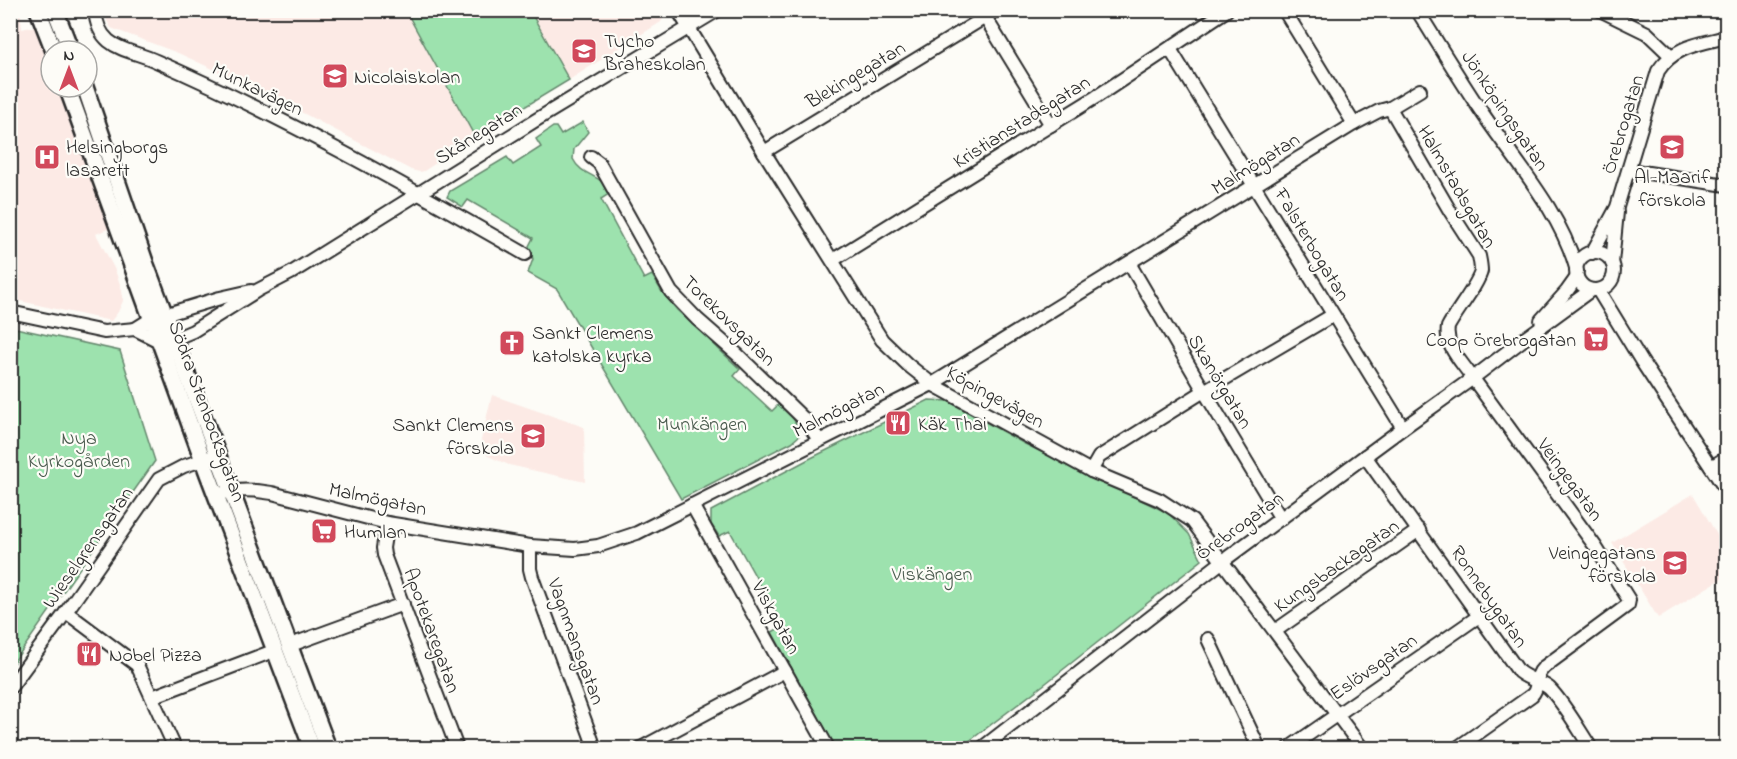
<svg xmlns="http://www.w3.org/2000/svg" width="1737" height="759" font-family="'Indie Flower',sans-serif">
  <rect width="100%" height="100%" fill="#fdfcf7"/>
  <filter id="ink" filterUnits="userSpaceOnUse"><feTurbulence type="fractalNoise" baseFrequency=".0167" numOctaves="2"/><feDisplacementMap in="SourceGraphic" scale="12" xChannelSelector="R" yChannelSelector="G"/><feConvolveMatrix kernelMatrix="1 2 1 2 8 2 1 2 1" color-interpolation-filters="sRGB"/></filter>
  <g filter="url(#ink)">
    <!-- built -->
    <g fill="#fceae5">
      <path d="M20,10l2,19 14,-3 15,40v21h7l52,141 -14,6 19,36 7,20 1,11 -5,11 -7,9 -100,-22 -1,-288z"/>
      <path d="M106,11h300l69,126 -51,34 -4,1 -9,-2 -146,-77 -87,-40 -67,-25 -4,-7z"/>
      <path d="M664,11v5l-3,6 -92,58 -39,-69z"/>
      <path d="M492,395l92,32 1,55 -76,-17 -21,-9 -5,-5 -3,-7z"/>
      <path d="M1693,494l33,56v26l-68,42 -46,-75z"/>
    </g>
    <!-- green -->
    <g fill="#9de2ae" stroke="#64866c" stroke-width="1.5">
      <path d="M406,11h124l39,69 -94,57z"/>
      <path d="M583,122l5,10 -14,17 -1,10c9,19 31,14 36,35l-8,5 43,80 8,-4 10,17 15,18 63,59 -6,7 38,35 7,-7c10,10 20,17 20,32l-7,6 -111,57 -124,-210 -29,-16 5,-14 -4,-13 4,-8 -65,-38 -5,7 -16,-10 3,-6 57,-34 6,8 28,-18 -5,-8 17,-12h3l5,8z"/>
      <path d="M11,327l109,24 35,110 -144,205z"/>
      <path d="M929,400l19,1 75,42 145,70 21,21 13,26 -156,123 -86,65h-124l-64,-116 11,-6 -53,-95 -11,5 -8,-12v-13l98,-52z"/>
    </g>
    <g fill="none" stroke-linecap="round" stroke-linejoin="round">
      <!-- minor casing -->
      <g stroke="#2b2b2b" stroke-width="16">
        <g id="minor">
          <path d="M95,10c3,40 32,38 61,51 128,56 249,124 369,193"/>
          <path d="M678,10l86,142 118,188 26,25 24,19 159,87 69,29 32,21 170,227"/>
          <path d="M1284,10l70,114"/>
          <path d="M1417,10c22,35 43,70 66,104 34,50 78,98 94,157"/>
          <path d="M1600,10l47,23 24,23"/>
          <path d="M985,17l66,108"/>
          <path d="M1170,49l233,379"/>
          <path d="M1390,108l60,103 29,45c1,5 2,10 2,15 -2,12 -26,42 -33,56 -3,18 11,32 21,46l126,173 34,54 -1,5 -84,62c-11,11 -4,20 -12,28l-75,53"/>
          <path d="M764,152l233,-142"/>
          <path d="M591,157l8,6 72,129 26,27 41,36 69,67 12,18"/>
          <path d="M1629,170l97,15"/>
          <circle cx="1595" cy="271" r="19"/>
          <path d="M1592,253l25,-46 41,-136c16,-25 42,-27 68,-34"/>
          <path d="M833,260l263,-163 131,-87"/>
          <path d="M1129,263l75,128 77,128"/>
          <path d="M1612,263l5,-51"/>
          <path d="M1598,290l44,72 84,128"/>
          <path d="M10,312l94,20 31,-3 16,-10 69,-21 31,-7"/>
          <path d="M1541,320l26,-29 10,-14"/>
          <path d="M135,329l24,12 15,-2 19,-8 65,-41 33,-17 245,-153 182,-110"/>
          <path d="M1365,456l154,216c10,8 21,9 30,16 15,15 30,42 42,60"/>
          <path d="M1711,467l15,-9"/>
          <path d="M1091,471l8,-14 105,-66 129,-76"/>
          <path d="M223,493c16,-4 33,-3 49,0l115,30 143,23 45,3 23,-3 39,-13 295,-149 422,-260 25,-13 11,-3 30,-18"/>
          <path d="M692,505l136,243"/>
          <path d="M387,523l-4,25 1,7 73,193"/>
          <path d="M530,546v23l2,8 63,171"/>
          <path d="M66,612l71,53 38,83"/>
          <path d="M1275,631l144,-101"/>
          <path d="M1208,639l51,109"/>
          <path d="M288,646l115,-42"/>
          <path d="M10,688l56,-76 93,-133 25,-13 28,-9"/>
          <path d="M152,697l124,-47"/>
          <path d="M641,748l144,-77"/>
          <path d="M982,748l241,-187 180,-133 70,-50 51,-39 67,-49"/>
          <path d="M1289,748l190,-132"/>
        </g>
      </g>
      <!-- major casing -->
      <g stroke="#2b2b2b" stroke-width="20">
        <g id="major">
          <path d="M38,10l16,41"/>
          <path d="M55,10l16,41"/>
          <path d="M67,87l141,387 104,274"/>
          <path d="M85,87l61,178 182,483"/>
        </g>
      </g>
      <!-- minor -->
      <use href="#minor" stroke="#fdfcf7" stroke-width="12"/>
      <!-- major -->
      <use href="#major" stroke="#fdfcf7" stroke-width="15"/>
    </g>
  </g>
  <!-- icons -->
  <defs>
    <g id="school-square" transform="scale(1.35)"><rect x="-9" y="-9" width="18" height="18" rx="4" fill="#d1495b" stroke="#fdfcf7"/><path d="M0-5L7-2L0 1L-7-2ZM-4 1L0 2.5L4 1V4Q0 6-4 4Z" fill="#fff"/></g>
    <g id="hospital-square" transform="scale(1.35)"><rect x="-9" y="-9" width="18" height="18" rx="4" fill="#d1495b" stroke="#fdfcf7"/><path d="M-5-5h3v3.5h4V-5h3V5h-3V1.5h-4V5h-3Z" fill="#fff"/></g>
    <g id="supermarket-square" transform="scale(1.35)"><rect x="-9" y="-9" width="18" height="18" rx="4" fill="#d1495b" stroke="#fdfcf7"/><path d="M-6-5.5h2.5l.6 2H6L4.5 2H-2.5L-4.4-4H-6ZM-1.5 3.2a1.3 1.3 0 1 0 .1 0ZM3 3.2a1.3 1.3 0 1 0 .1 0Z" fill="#fff"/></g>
    <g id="church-square" transform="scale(1.35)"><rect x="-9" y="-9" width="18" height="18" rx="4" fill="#d1495b" stroke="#fdfcf7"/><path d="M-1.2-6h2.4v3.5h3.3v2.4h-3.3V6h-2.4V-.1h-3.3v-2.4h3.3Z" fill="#fff"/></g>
    <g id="restaurant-square" transform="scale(1.35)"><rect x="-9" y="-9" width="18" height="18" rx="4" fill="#d1495b" stroke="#fdfcf7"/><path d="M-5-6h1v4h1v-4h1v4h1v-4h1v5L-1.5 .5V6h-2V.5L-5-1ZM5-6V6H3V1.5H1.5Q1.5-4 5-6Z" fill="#fff"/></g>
  </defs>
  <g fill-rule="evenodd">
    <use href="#school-square" x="584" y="51"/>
    <use href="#school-square" x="335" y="76"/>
    <use href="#school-square" x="1672" y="147"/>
    <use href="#hospital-square" x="47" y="157"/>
    <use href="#supermarket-square" x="1596" y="339"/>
    <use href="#church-square" x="512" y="343"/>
    <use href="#restaurant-square" x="898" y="423"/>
    <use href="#school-square" x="533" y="436"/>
    <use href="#supermarket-square" x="324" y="531"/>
    <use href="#school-square" x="1675" y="563"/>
    <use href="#restaurant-square" x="89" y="654"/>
  </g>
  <g text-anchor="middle" stroke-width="4.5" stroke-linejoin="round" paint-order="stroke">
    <!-- poi labels -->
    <g font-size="20" fill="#2b2b2b" stroke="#fdfcf7" text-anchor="start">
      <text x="604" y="47">Tycho<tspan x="604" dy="23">Braheskolan</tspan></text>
      <text x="354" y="83">Nicolaiskolan</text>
      <text x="66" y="153">Helsingborgs<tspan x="66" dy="23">lasarett</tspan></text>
      <text x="1672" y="183" text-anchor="middle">Al-Maarif<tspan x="1672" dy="23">förskola</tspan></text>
      <text x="532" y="339">Sankt Clemens<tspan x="532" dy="23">katolska kyrka</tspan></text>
      <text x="1576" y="346" text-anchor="end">Coop Örebrogatan</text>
      <text x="918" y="430">Käk Thai</text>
      <text x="514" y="431" text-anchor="end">Sankt Clemens<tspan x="514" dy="23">förskola</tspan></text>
      <text x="344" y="538">Humlan</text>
      <text x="1656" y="559" text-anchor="end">Veingegatans<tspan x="1656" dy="23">förskola</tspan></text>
      <text x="109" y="661">Nobel Pizza</text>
    </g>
    <!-- street labels -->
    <g font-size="20" fill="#2b2b2b" stroke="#fdfcf7">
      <text transform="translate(855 74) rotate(-31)" y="7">Blekingegatan</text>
      <text transform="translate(258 88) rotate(26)" y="7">Munkavägen</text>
      <text transform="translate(1506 110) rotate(56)" y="7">Jönköpingsgatan</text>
      <text transform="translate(1021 121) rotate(-32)" y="7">Kristianstadsgatan</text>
      <text transform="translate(1622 124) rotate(-73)" y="7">Örebrogatan</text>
      <text transform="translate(478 133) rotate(-32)" y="7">Skånegatan</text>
      <text transform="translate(1255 163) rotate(-32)" y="7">Malmögatan</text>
      <text transform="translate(1458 186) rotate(60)" y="7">Halmstadsgatan</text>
      <text transform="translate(1313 244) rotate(59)" y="7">Falsterbogatan</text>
      <text transform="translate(730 320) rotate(44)" y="7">Torekovsgatan</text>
      <text transform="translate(1221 381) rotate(59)" y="7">Skanörgatan</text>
      <text transform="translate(996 396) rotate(29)" y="7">Köpingevägen</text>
      <text transform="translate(838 409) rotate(-27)" y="7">Malmögatan</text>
      <text transform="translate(208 411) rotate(70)" y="7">Södra Stenbocksgatan</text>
      <text transform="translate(1571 479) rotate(54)" y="7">Veingegatan</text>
      <text transform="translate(378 498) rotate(12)" y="7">Malmögatan</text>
      <text transform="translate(1239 525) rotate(-36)" y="7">Örebrogatan</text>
      <text transform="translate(87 547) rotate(-55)" y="7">Wieselgrensgatan</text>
      <text transform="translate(1336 565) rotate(-35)" y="7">Kungsbackagatan</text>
      <text transform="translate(1490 596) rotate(55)" y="7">Ronnebygatan</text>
      <text transform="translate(777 617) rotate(61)" y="7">Viskgatan</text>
      <text transform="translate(433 630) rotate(70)" y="7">Apotekaregatan</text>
      <text transform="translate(577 641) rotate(70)" y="7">Vagnmansgatan</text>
      <text transform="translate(1373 666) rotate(-35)" y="7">Eslövsgatan</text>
    </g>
    <!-- park labels -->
    <g font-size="20" fill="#48594c" stroke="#fdfcf7">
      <text x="702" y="430">Munkängen</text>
      <text x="79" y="444">Nya<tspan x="79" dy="23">Kyrkogården</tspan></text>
      <text x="932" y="580">Viskängen</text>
    </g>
  </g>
  <!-- margin -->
  <rect width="1737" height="759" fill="none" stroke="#fdfcf7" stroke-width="36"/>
  <rect x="18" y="18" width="1701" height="723" fill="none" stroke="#2b2b2b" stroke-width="2" filter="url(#ink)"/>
  <!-- north arrow -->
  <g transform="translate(69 69)"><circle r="28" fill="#fdfcf7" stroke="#a9a8a5" stroke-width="1.5"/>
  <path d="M0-4.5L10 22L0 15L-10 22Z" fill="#d1495b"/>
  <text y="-9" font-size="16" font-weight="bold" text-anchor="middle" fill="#2b2b2b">N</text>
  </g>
</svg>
